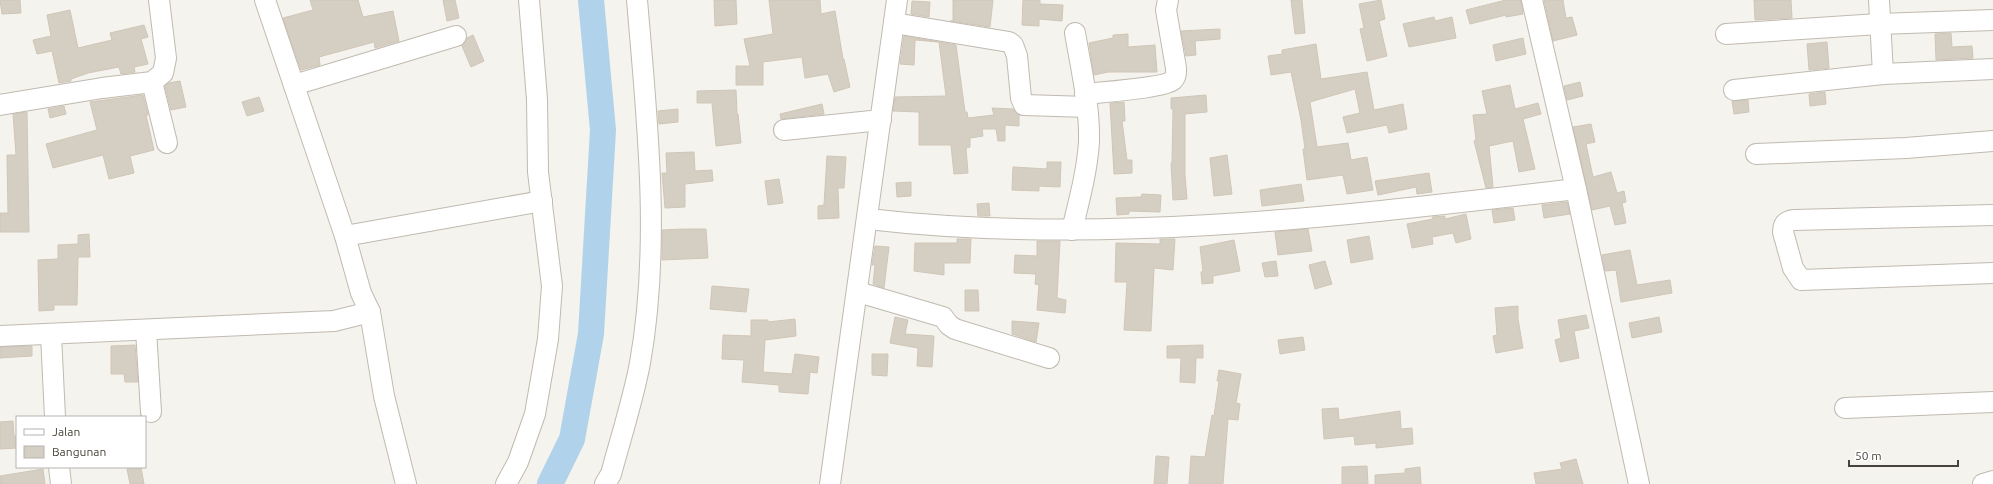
<svg xmlns="http://www.w3.org/2000/svg" width="1993" height="484" font-family="Ubuntu,sans-serif">
  <rect width="100%" height="100%" fill="#f5f3ed"/>
  <g fill="none" stroke-linecap="round" stroke-linejoin="round">
    <!-- river -->
    <path stroke="#b0d2ea" stroke-width="26" d="M550,484l22,-45 19,-105 12,-204 -12,-130"/>
  </g>
  <!-- building -->
  <g fill="#d5cfc3" stroke="#d0c6b7">
    <path d="M0,0h20l1,13 -19,1z"/>
    <path d="M310,0h48l5,17 30,-6 6,30 -24,7 -1,-6 -55,15 1,8 -19,5 -18,-52 30,-8z"/>
    <path d="M443,0h12l4,18 -12,3z"/>
    <path d="M714,0h22l1,24 -22,2z"/>
    <path d="M769,0h51l1,14 14,-3 8,48h1l6,28 -16,5 -6,-18 -23,4 -3,-21 -39,5v23h-27v-19h14l-6,-27 29,-5z"/>
    <path d="M953,0h40l-3,27 -40,-6h3z"/>
    <path d="M1023,0h17v4l23,1 -1,16 -23,-2v7l-17,-1z"/>
    <path d="M1291,0h11l3,33 -10,1z"/>
    <path d="M1381,0l4,19 -6,2 8,35 -20,5 -7,-32 4,-1 -5,-24z"/>
    <path d="M1506,0h15l2,14 -17,3v-2l-36,9 -4,-14z"/>
    <path d="M1544,0h19l3,18 6,-1 5,18 -24,6z"/>
    <path d="M1754,0h37l1,18 -37,2z"/>
    <path d="M912,1l18,1 -1,15 -18,-3z"/>
    <path d="M70,10l8,38 34,-8 -2,-7 34,-8 4,12 -7,2 7,25 -14,3 1,5 -14,2 -2,-7 -31,6 -17,6v2l-12,2 -7,-32 -15,3 -4,-14 18,-4 -4,-21z"/>
    <path d="M1434,17l1,4 17,-4 4,21 -47,9 -6,-23z"/>
    <path d="M1220,29v10l-25,2 1,14 -10,1 -5,-25z"/>
    <path d="M1951,33l1,14 20,-1 1,12 -37,2 -1,-26z"/>
    <path d="M1128,34v13l27,-2 2,27h-49l-14,3 -5,-32 24,-5v-3z"/>
    <path d="M473,35l11,26 -13,6 -9,-21 5,-8z"/>
    <path d="M904,36l52,9 9,67h2l1,6 26,-3 -2,-7 21,1 6,6v11l-14,-1v16h-7l-2,-12h-14l1,7 -13,2v9l-4,1 2,25 -14,1 -3,-29h-32v-33l-26,-1 2,-14 51,-1 -7,-54 -24,-2 -1,25 -14,-1z"/>
    <path d="M1523,38l3,16 -30,7 -3,-16z"/>
    <path d="M1827,42l2,26 -20,2 -2,-26z"/>
    <path d="M1316,44l5,35 46,-7 7,38 29,-6 4,25 -18,4 -2,-8 -40,8 -4,-16 17,-4 -5,-24 -45,13 7,45 31,-4 3,17 16,-3 6,33 -26,4 -4,-19 -36,5 -4,-31h2l-4,-29 -10,-48 -20,3 -3,-19 14,-2v-4z"/>
    <path d="M180,81l6,26 -15,3 -6,-24 3,-3z"/>
    <path d="M1580,82l3,14 -16,4 -3,-14z"/>
    <path d="M1510,85l5,24 23,-6 3,11 -18,5 12,50 -16,3 -6,-31 -24,5 4,41 -7,1 -12,-47 2,-1 -3,-25 14,-1 -5,-23z"/>
    <path d="M736,90l1,24h1l3,29 -25,3 -4,-43h-15v-12z"/>
    <path d="M1825,92l1,12 -16,2 -1,-12z"/>
    <path d="M143,95l5,20h-2l8,35 -24,6 4,17 -25,6 -6,-24 -50,13 -7,-24 51,-14 -7,-28z"/>
    <path d="M1206,95l1,17 -22,2v61l2,24 -14,1 -2,-37h1l1,-54h-2v-11z"/>
    <path d="M259,97l5,14 -17,5 -5,-14z"/>
    <path d="M1748,100l1,12 -15,2 -2,-13z"/>
    <path d="M1124,102l1,19h-3l5,39h5v13l-18,1 -4,-71z"/>
    <path d="M822,104l2,10 -43,5 -1,-5z"/>
    <path d="M64,106l2,8 -16,4 -2,-9z"/>
    <path d="M678,109v13l-19,2 -1,-13z"/>
    <path d="M27,112l2,120h-29v-19h8l-1,-58h9l-3,-41z"/>
    <path d="M1591,124l4,18 -9,2 7,33 18,-5 6,21 7,-2 2,11 -4,1 4,20 -11,2 -5,-19 -18,4 -19,-83z"/>
    <path d="M694,152l1,19 17,-1 1,11 -28,3v23l-20,1 -3,-35h5l-1,-20z"/>
    <path d="M1227,155l5,39 -18,2 -4,-38z"/>
    <path d="M827,156l19,1 -2,31h-6l1,30 -21,1v-13l6,-1z"/>
    <path d="M1047,162h14l-1,25 -21,-1v5l-27,-1 1,-23 34,2z"/>
    <path d="M1429,173l3,19 -15,2 -1,-7 -38,8 -3,-14z"/>
    <path d="M779,179l4,24 -15,2 -3,-24z"/>
    <path d="M911,182v14l-14,1 -1,-14z"/>
    <path d="M1301,184l3,17 -42,5 -2,-16z"/>
    <path d="M1142,194l19,1 -1,17 -31,-1v3l-12,1 -1,-17 25,-1z"/>
    <path d="M1567,202l3,12 -26,4 -2,-13z"/>
    <path d="M989,203l1,13h-12l-1,-12z"/>
    <path d="M1513,208l2,12 -21,3 -2,-13z"/>
    <path d="M1466,214l5,25 -15,4 -3,-10 -21,4 1,7 -21,4 -5,-24 26,-5 -1,-2 13,-1v3z"/>
    <path d="M684,229h22l2,29 -46,2v-30z"/>
    <path d="M1308,229l4,22 -34,4 -3,-23z"/>
    <path d="M89,234l1,23h-12l-1,48h-23v5l-15,1 -1,-51 20,-1v-14l20,-1v-9z"/>
    <path d="M1369,236l4,23 -22,4 -4,-23z"/>
    <path d="M957,239h14l-1,24h-26v12l-30,-4 1,-28h42z"/>
    <path d="M1160,239h15l-2,31 -19,-2 -3,63 -27,-1 3,-48h-12l1,-39 44,1z"/>
    <path d="M1234,240l6,31 -27,5v7l-11,1 -1,-12 2,-1 -3,-24z"/>
    <path d="M1037,241h23l-3,57 9,2 -1,13 -28,-3 2,-25 -4,-1 1,-10 -22,-1 1,-18 22,1z"/>
    <path d="M875,246l14,1 -5,41 -11,-4 2,-19h-3z"/>
    <path d="M1630,250l7,35 33,-5 2,13 -51,9 -5,-32 -11,1 -3,-16z"/>
    <path d="M1276,261l2,15 -13,1 -3,-14z"/>
    <path d="M1325,261l7,23 -17,5 -6,-24z"/>
    <path d="M712,286l37,3 -3,23 -36,-3z"/>
    <path d="M965,290h13l1,21h-14z"/>
    <path d="M1518,306v13l5,29 -27,5 -3,-17 4,-1 -2,-27z"/>
    <path d="M1586,315l3,13 -15,3 5,27 -19,4 -5,-22 6,-2 -3,-18z"/>
    <path d="M895,317l13,3 -3,14 29,2 -2,31 -15,-1 1,-18 -28,-5z"/>
    <path d="M1659,317l3,15 -30,6 -3,-15z"/>
    <path d="M795,319l1,17 -31,4 -2,32 29,2 3,-20 24,3 -2,16 -7,-1 -2,22 -29,-2v-7l-37,-3 2,-22 -22,-1 1,-24 28,1v-16h17v2z"/>
    <path d="M1012,321l27,2 -3,19 -24,-8z"/>
    <path d="M1303,337l2,13 -25,4 -2,-14z"/>
    <path d="M135,345l3,37h-13l-1,-8h-13v-28z"/>
    <path d="M1203,345v13h-7l-1,25 -15,-1 1,-24h-14v-12z"/>
    <path d="M32,346v10l-32,2v-11z"/>
    <path d="M872,354h16l-1,22 -15,-1z"/>
    <path d="M1219,370l22,4 -5,29 4,1 -2,16 -10,-1 -5,65h-34l2,-28 14,1 7,-42 2,1 5,-35h-2z"/>
    <path d="M1338,408l1,12 61,-9 1,18 11,-1 1,16 -37,4v-5l-21,2 -1,-9 -30,3 -2,-30z"/>
    <path d="M13,421l1,15h3v12l-17,1v-27z"/>
    <path d="M1156,456l13,1 -2,27h-13z"/>
    <path d="M1576,459l7,25h-47l-2,-11 28,-4 -2,-6z"/>
    <path d="M1367,466l1,18h-26v-17z"/>
    <path d="M133,467h8l3,17h-14l-3,-15z"/>
    <path d="M1420,467l1,17h-46v-9l30,-2v-4z"/>
    <path d="M43,469l2,15h-45v-8z"/>
  </g>
  <g fill="none" stroke-linecap="round" stroke-linejoin="round">
    <!-- minor casing -->
    <g stroke="#c0bab0" stroke-width="22">
      <g id="minor">
        <path d="M1532,0l44,189 63,295"/>
        <path d="M1879,0l4,74"/>
        <path d="M894,23l115,19 4,3 4,11 4,42 3,7 63,2"/>
        <path d="M1726,34l153,-10 114,-4"/>
        <path d="M152,82l15,61"/>
        <path d="M294,85l162,-49"/>
        <path d="M1734,90l149,-16 110,-5"/>
        <path d="M1085,94c16,-2 80,-6 88,-14 4,-4 3,-8 3,-12l-10,-58 2,-10"/>
        <path d="M0,105l102,-17 50,-6 11,-9 3,-15 -7,-58"/>
        <path d="M784,130l97,-10"/>
        <path d="M1756,154l150,-6 87,-7"/>
        <path d="M1993,215l-199,5c-8,1 -11,4 -11,12l10,36 8,12 192,-7"/>
        <path d="M868,219c234,27 475,-3 708,-30"/>
        <path d="M1072,230c7,-29 15,-58 17,-88 1,-36 -8,-74 -14,-109"/>
        <path d="M345,236l197,-35"/>
        <path d="M858,292l85,25 6,8 6,4 94,29"/>
        <path d="M370,312l14,84 22,88"/>
        <path d="M146,330l5,82"/>
        <path d="M51,335l4,82"/>
        <path d="M0,336l334,-15 36,-9 -9,-19 -16,-57 -80,-236"/>
        <path d="M1845,408l148,-6"/>
        <path d="M59,467l2,17"/>
        <path d="M506,484l12,-22 17,-48 13,-75 4,-53 -14,-114 -1,-73 -8,-99"/>
        <path d="M605,484l6,-10c10,-37 22,-74 29,-111 21,-118 7,-245 -3,-363"/>
        <path d="M830,484l67,-484"/>
        <path d="M1983,484l10,-3"/>
      </g>
    </g>
    <!-- minor -->
    <use href="#minor" stroke="#fff" stroke-width="20"/>
  </g>
  <!-- legend -->
  <rect x="16" y="416" width="130" height="52" fill="#ffffff" stroke="#b6b4b1"/>
  <rect x="24" y="429" width="20" height="6" fill="#ffffff" stroke="#b6b4b1"/>
  <text x="52" y="436" font-size="12" fill="#49443b">Jalan</text>
  <rect x="24" y="446" width="20" height="12" fill="#d5cfc3" stroke="#b6b4b1"/>
  <text x="52" y="456" font-size="12" fill="#49443b">Bangunan</text>
  <!-- scale -->
  <path d="M1849 460v6h109v-6" fill="none" stroke="#49443b" stroke-width="2"/>
  <text x="1855" y="460" font-size="12" fill="#49443b" stroke="#ffffff" stroke-width="3" paint-order="stroke">50 m</text>
</svg>
